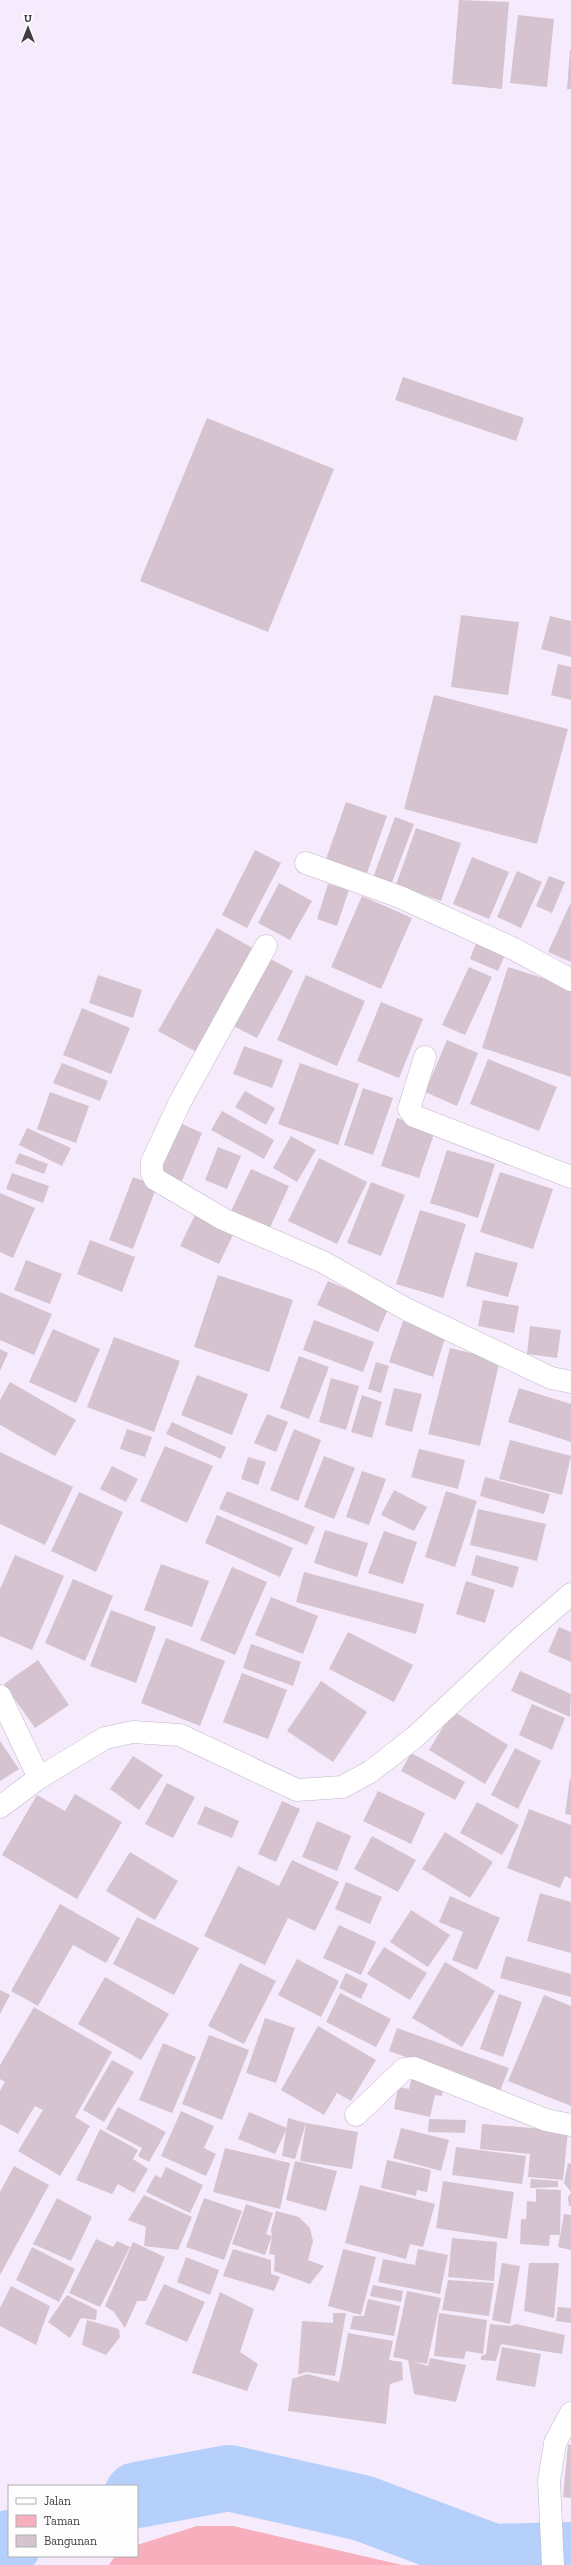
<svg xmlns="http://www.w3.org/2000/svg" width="571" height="2565" font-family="'Zilla Slab',serif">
  <rect width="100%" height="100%" fill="#f6ebfc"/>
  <!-- green -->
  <path fill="#f7aebd" d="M197,2526h36l169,39h-293l6,-9h22v-11z"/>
  <!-- water -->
  <path fill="#b6d0fc" d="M571,2522v43h-4l-1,-42z"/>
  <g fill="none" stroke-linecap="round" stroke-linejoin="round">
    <!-- river -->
    <g stroke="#b6d0fc" stroke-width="66">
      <path d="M137,2495l92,-17 133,30 131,49 78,-2"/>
      <path d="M0,2550l9,-7"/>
    </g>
  </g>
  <!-- building -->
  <g fill="#d5c4cf">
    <path d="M459,0l50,2 -7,87 -50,-5z"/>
    <path d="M518,15l36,4 -7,68 -37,-4z"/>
    <path d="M570,50h1v39h-4z"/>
    <path d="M403,377l121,41 -8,23 -121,-41z"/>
    <path d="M207,418l127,51 -66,163 -128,-51z"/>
    <path d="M461,615l58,7 -11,73 -57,-8z"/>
    <path d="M550,616l21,5v36l-30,-8z"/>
    <path d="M558,664l13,3v33l-20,-5z"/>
    <path d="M434,695l134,34 -31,115 -133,-35z"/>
    <path d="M346,802l41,14 -20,57 -41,-14z"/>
    <path d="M395,817l19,7 -23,61 -18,-7z"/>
    <path d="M416,828l45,15 -20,58 -45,-16z"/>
    <path d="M255,850l26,13 -34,65 -25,-13z"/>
    <path d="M472,857l37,15 -20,47 -36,-15z"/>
    <path d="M517,871l25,11 -21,46 -24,-11z"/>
    <path d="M549,876l16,6 -13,31 -16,-7z"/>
    <path d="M279,883l33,18 -22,39 -32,-17z"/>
    <path d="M328,884l21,6 -12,36 -20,-7z"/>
    <path d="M362,896l50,22 -31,71 -50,-22z"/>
    <path d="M571,902v60l-23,-10z"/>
    <path d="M217,928l41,23 -58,103 -42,-23z"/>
    <path d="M478,938l29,12 -9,21 -28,-12z"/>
    <path d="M265,956l28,15 -36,67 -28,-14z"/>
    <path d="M469,967l23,10 -27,58 -23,-10z"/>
    <path d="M508,967l63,20v90l-89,-29z"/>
    <path d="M98,975l44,15 -9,28 -44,-15z"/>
    <path d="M306,975l59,26 -28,65 -60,-26z"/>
    <path d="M381,1002l42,17 -24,59 -42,-17z"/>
    <path d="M82,1008l48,20 -19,46 -48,-19z"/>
    <path d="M447,1040l31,13 -21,53 -32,-14z"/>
    <path d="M244,1046l39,14 -11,28 -39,-14z"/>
    <path d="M488,1059l69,28 -18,44 -69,-27z"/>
    <path d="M62,1063l46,18 -8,20 -47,-18z"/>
    <path d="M300,1063l59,21 -21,61 -60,-21z"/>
    <path d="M363,1088l30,10 -20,57 -29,-10z"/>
    <path d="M245,1091l30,17 -9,17 -31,-18z"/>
    <path d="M50,1092l39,14 -13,37 -39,-14z"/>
    <path d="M222,1111l52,29 -10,19 -53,-29z"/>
    <path d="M397,1118l38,13 -16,47 -38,-12z"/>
    <path d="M180,1123l22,10 -20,48 -22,-9z"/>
    <path d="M27,1128l44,20 -9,18 -43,-21z"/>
    <path d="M291,1136l25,14 -19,32 -24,-14z"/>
    <path d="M218,1147l23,9 -14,33 -22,-9z"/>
    <path d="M447,1150l48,14 -17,54 -48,-15z"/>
    <path d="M19,1153l29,11 -4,10 -29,-11z"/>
    <path d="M319,1158l48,24 -30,62 -49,-23z"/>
    <path d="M251,1169l38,17 -20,44 -39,-17z"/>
    <path d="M500,1172l53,17 -20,60 -53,-17z"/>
    <path d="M12,1173l37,13 -6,17 -37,-14z"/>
    <path d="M133,1177l24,9 -24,63 -24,-9z"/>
    <path d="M371,1182l34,13 -24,61 -34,-13z"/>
    <path d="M0,1193l35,15 -22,50 -13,-6z"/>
    <path d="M420,1210l46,14 -23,74 -47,-14z"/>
    <path d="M195,1215l39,18 -15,31 -39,-18z"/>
    <path d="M90,1240l45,17 -13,35 -45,-18z"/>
    <path d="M475,1252l43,11 -10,34 -42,-11z"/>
    <path d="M26,1260l36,14 -12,30 -36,-14z"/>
    <path d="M218,1275l75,25 -24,72 -75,-25z"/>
    <path d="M328,1281l61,26 -11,25 -61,-27z"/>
    <path d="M0,1292l52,22 -18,41 -34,-15z"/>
    <path d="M483,1300l36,6 -5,27 -36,-7z"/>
    <path d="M314,1320l60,22 -11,30 -60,-22z"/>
    <path d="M403,1321l43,14 -13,42 -44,-15z"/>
    <path d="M530,1326l31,4 -4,28 -30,-4z"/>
    <path d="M53,1329l47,20 -24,54 -47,-21z"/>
    <path d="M114,1337l66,24 -26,71 -67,-25z"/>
    <path d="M450,1348l50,12 -20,86 -52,-12z"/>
    <path d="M0,1349l8,4 -8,18z"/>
    <path d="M299,1356l30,11 -20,52 -29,-11z"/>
    <path d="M376,1362l13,4 -8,27 -13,-4z"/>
    <path d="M197,1375l51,19 -16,41 -51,-20z"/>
    <path d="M331,1378l28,8 -13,44 -27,-8z"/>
    <path d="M10,1382l66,38 -21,36 -55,-31v-25z"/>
    <path d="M394,1388l28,6 -10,38 -27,-7z"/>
    <path d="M519,1388l52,16v38l-63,-20z"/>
    <path d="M362,1395l20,7 -10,36 -21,-6z"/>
    <path d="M267,1414l21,8 -12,30 -22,-9z"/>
    <path d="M172,1422l54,25 -5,12 -55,-25z"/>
    <path d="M127,1429l25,8 -7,20 -25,-8z"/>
    <path d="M294,1429l27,11 -23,61 -28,-11z"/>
    <path d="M510,1440l61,16 -9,39 -63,-16z"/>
    <path d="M165,1446l48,20 -26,57 -47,-22z"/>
    <path d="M419,1449l46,11 -7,29 -47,-12z"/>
    <path d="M0,1452l73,35 -28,58 -45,-21z"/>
    <path d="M324,1456l31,12 -21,51 -30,-12z"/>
    <path d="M248,1457l18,5 -8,23 -17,-6z"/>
    <path d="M112,1466l26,13 -12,23 -26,-13z"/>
    <path d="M362,1471l24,8 -17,46 -23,-8z"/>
    <path d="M485,1477l65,17 -6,20 -64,-18z"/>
    <path d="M394,1490l33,17 -13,24 -33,-16z"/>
    <path d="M227,1491l88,36 -8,18 -88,-36z"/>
    <path d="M446,1491l31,10 -22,66 -30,-10z"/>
    <path d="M79,1492l44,20 -27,60 -45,-21z"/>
    <path d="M478,1509l68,15 -9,37 -67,-16z"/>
    <path d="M217,1515l76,33 -13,29 -75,-34z"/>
    <path d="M325,1530l43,13 -11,34 -43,-14z"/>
    <path d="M384,1531l33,11 -14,42 -35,-11z"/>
    <path d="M15,1555l49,21 -32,74 -32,-14v-47z"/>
    <path d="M476,1555l43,12 -6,21 -42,-13z"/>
    <path d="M161,1564l48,17 -17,46 -48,-17z"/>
    <path d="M232,1567l35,15 -32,73 -35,-15z"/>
    <path d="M304,1572l120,32 -8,30 -120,-32z"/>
    <path d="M73,1579l40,17 -28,65 -40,-18z"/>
    <path d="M466,1581l29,9 -10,33 -29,-9z"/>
    <path d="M271,1597l47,19 -15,38 -48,-19z"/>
    <path d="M111,1610l45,17 -20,56 -46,-17z"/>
    <path d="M559,1627l12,5v30l-23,-10z"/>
    <path d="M348,1632l65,33 -19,37 -65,-33z"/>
    <path d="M166,1638l59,23 -25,65 -59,-23z"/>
    <path d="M251,1644l50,18 -8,24 -50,-18z"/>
    <path d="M38,1660l31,45 -34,23 -31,-44z"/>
    <path d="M520,1671l51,23 -1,23 -59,-26z"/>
    <path d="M242,1673l45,17 -19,49 -45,-17z"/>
    <path d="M321,1681l46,31 -34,50 -46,-31z"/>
    <path d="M532,1704l33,14 -13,32 -33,-15z"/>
    <path d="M453,1711l55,34 -23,39 -56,-34z"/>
    <path d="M0,1741l19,28 -19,12z"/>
    <path d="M515,1748l26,13 -23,48 -27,-14z"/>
    <path d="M411,1753l54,29 -10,18 -54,-29z"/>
    <path d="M133,1756l30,19 -24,35 -29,-21z"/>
    <path d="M570,1778l1,1v36l-6,-1z"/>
    <path d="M167,1783l28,14 -22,41 -28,-14z"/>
    <path d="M378,1791l47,22 -14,31 -48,-23z"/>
    <path d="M75,1794l47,28 -45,77 -75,-44 35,-60 28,16z"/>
    <path d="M282,1801l18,8 -24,53 -18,-8z"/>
    <path d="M477,1802l42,23 -17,30 -42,-22z"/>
    <path d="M205,1806l34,15 -7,17 -35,-14z"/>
    <path d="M529,1809l42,16v54l-6,-3 -5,12 -53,-20z"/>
    <path d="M317,1821l34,15 -14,35 -35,-14z"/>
    <path d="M445,1832l48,30 -23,36 -48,-29z"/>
    <path d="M372,1836l44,24 -18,32 -44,-23z"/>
    <path d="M130,1852l48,29 -23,39 -49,-29z"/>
    <path d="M292,1860l47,22 -24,49 -27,-13 -23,47 -61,-29 34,-70 41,20z"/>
    <path d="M346,1882l36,15 -12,27 -35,-15z"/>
    <path d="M540,1893l31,9v51l-44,-12z"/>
    <path d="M450,1896l50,22 -23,52 -25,-10 11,-28 -24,-10z"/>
    <path d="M60,1904l60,34 -14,25 -33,-18 -35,61 -27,-15z"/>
    <path d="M411,1910l39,25 -22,32 -38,-25z"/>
    <path d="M137,1917l62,31 -25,47 -61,-31z"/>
    <path d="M339,1925l37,17 -15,33 -38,-17z"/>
    <path d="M384,1947l43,26 -17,27 -43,-26z"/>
    <path d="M506,1956l65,18v23l-71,-19z"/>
    <path d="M297,1959l42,22 -18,36 -43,-22z"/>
    <path d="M445,1962l50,29 -33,56 -50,-29z"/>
    <path d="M240,1963l36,18 -32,63 -36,-18z"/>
    <path d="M346,1973l22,11 -7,15 -22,-11z"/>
    <path d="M105,1977l64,37 -28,46 -63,-36z"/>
    <path d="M0,1990l10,5 -10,19z"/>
    <path d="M340,1993l51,26 -15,28 -50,-25z"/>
    <path d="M499,1994l23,8 -19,55 -23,-8z"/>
    <path d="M544,1995l27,11v100l-63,-25z"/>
    <path d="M34,2007l78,45 -37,65 15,9 -30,50 -42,-25 25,-41 -8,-4 -17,28 -18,-10v-33l5,-9 -5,-3v-14z"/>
    <path d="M265,2018l30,10 -19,55 -30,-10z"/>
    <path d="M318,2026l58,34 -25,41 -14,-8 -13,22 -43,-25z"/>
    <path d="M397,2028l112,40 -9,23 -111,-40z"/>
    <path d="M209,2035l40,15 -27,70 -40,-16z"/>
    <path d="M163,2043l33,14 -24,56 -33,-13z"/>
    <path d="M112,2060l22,12 -30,50 -21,-12z"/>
    <path d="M412,2076l32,8 -2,12 -7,-1 -5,22 -36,-8 4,-22 11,2z"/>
    <path d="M118,2107l48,25 -17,30 -11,-6 4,-8 -36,-19z"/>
    <path d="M181,2111l33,15 -10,22 12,6 -10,22 -45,-20z"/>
    <path d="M249,2112l38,16 -12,26 -37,-15z"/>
    <path d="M288,2118l18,5 -11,36 -13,-3z"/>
    <path d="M429,2119l37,1 -1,13 -37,-1z"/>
    <path d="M306,2123l52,9 -6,37 -52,-8z"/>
    <path d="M482,2124l86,7 -5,49 -35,-3 2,-23 -50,-5z"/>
    <path d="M401,2128l48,12 -8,31 -48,-13z"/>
    <path d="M100,2129l38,21 -5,9 15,10 -14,24 -16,-9 -6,10 -36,-14z"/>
    <path d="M456,2147l70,9 -4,28 -70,-9z"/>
    <path d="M225,2148l65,15 -10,46 -67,-17z"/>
    <path d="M387,2160l44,10 -4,22 -10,-2 -1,6 -35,-8z"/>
    <path d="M295,2161l42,10 -11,40 -40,-11z"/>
    <path d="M568,2163l3,1v28l-7,-9z"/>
    <path d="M14,2166l35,19 -49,90v-83z"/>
    <path d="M166,2167l37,18 -13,28 -44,-21 9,-17 6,3z"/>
    <path d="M531,2179l27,2v6l-28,1z"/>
    <path d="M443,2181l71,11 -7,47 -71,-11z"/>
    <path d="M360,2185l75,19 -12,43 -13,-3 -4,15 -61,-16z"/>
    <path d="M536,2189l25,1 -1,45h-10l-1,11 -29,-2 1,-25h5l1,-18 9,1z"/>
    <path d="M571,2193v13h-2l-1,-9z"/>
    <path d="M144,2195l48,22 -14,33 -34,-4 2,-19 -18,-7z"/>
    <path d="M57,2198l35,19 -21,44 -38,-17z"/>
    <path d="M204,2198l38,13 -18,49 -38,-13z"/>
    <path d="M246,2204l27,9 -7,21 6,2 -1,-6 5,-19 23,6 11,11 3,13 -5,19 16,6 -14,18 -36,-13 1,-16 -6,-1 3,-18 -7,19 -33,-11z"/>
    <path d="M564,2214l7,1v35l-13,-3z"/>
    <path d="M452,2238l45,4 -3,39 -46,-4z"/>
    <path d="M96,2239l17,8 4,-6 13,6 -30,60 -31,-14z"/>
    <path d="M133,2242l32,15 -19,44h-9l-12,27 -11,-16 -9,-6z"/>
    <path d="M32,2247l43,22 -16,33 -43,-22z"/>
    <path d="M233,2249l38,11v14l9,3 -6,14 -51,-15z"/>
    <path d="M343,2249l33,8 -15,58 -33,-9z"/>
    <path d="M418,2249l30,6 -8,39 -62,-12 5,-23 32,6z"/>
    <path d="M186,2257l33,13 -9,25 -33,-13z"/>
    <path d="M502,2263l18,3 -10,58 -18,-4z"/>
    <path d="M529,2263h30l-5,55 -30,-7z"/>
    <path d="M448,2280l46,3 -5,33 -47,-6z"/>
    <path d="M164,2284l41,18 -18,40 -42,-18z"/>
    <path d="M373,2285l30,6 -2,11 -31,-6z"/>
    <path d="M11,2286l39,20 -14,39 -36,-19v-18z"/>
    <path d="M407,2291l34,7 -14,66 -15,-3 16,5 2,-8 36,7 -10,37 -42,-8 -6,-34 -15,-3z"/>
    <path d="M220,2292l34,17 -14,43 18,12 -11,27 -55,-18z"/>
    <path d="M67,2295l30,15 -1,10 -15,-2 -11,20 -22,-16z"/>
    <path d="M368,2299l32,7 -6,30 -44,-7 3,-13h11z"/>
    <path d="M558,2307l13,1v15l-15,-2z"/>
    <path d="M333,2313h13l-11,63 -29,-4 -8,3 4,-54 31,2z"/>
    <path d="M439,2313l48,7 -4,34 -17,-3 -2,8 -30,-3z"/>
    <path d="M87,2320l32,9 1,8 -14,18 -24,-10z"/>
    <path d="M490,2324l21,2 5,-2 49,11 -3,19 -61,-10 -5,17 -15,-1v-4l5,-2z"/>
    <path d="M348,2333l45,8 -4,19 13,2 1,18 -13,4 -4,40 -98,-13 4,-32 15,-5 32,8z"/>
    <path d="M502,2347l39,7 -6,33 -39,-7z"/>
    <path d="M568,2444l3,1v53l-8,-1z"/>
  </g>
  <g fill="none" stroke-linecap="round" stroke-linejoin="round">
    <!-- minor casing -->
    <g stroke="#c1b7c7" stroke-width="23">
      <g id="minor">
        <path d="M306,863l94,34 112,51 59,32"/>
        <path d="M266,946l-86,156 -28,60v11l3,6 68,40 100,43 83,47 145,69 20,4"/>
        <path d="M425,1057l-16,52 5,7 157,61"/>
        <path d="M0,1696l39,82"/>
        <path d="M0,1807l39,-29 66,-40 28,-6 47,3 117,55 45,-3 28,-15 45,-35 109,-102 47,-41"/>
        <path d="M356,2115l48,-46 10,-1 132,52 25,5"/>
        <path d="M553,2565l-4,-84 6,-38 16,-30"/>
      </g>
    </g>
    <!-- minor -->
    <use href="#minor" stroke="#fff" stroke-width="22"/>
  </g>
  <!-- legend -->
  <rect x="8" y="2485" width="130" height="72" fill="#fdfdfd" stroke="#b1afb2"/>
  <rect x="16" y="2498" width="20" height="6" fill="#ffffff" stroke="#b1afb2"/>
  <text x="44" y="2505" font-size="12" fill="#3f3b41">Jalan</text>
  <rect x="16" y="2515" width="20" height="12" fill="#f7aebd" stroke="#b1afb2"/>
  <text x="44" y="2525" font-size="12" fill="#3f3b41">Taman</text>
  <rect x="16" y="2535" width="20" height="12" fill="#d5c4cf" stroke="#b1afb2"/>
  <text x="44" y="2545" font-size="12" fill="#3f3b41">Bangunan</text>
  <!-- north arrow -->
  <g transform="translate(28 28)" stroke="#fdfdfd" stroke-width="3" paint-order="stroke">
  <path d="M0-3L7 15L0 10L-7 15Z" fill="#3f3b41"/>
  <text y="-6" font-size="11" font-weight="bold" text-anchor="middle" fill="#3f3b41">U</text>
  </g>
</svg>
